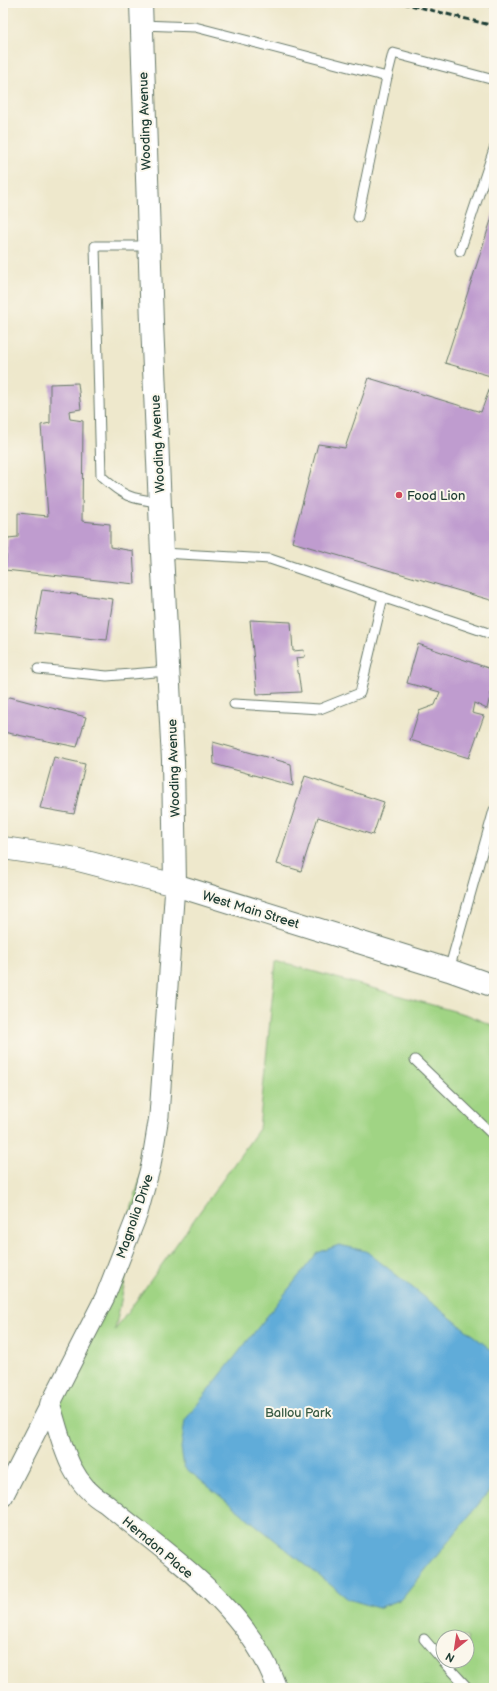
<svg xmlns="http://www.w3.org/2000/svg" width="497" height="1691" font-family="'Balsamiq Sans',sans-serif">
  <rect width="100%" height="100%" fill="#fbf7ec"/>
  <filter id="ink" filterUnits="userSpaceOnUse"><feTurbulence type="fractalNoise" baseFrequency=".025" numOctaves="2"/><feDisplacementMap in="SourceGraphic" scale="8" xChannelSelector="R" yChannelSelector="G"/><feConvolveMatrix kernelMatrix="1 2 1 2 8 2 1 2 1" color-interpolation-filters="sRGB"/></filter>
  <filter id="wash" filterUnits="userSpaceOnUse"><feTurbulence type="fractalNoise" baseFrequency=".012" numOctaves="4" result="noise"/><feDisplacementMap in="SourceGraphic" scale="16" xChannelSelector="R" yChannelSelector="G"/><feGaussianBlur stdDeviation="0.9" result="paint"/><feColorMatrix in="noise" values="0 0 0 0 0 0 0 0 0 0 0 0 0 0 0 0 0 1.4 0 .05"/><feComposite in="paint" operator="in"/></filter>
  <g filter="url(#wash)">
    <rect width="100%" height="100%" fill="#eee8cc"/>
    <!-- green -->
    <path fill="#a0d484" stroke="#60885c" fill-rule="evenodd" d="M276,961l192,54 26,11v662h-221l-31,-62 -173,-162 -19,-61 55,-106 54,-181 -44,214 144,-201zM443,1637h24v24h-24z"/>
    <!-- water -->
    <path fill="#60acd9" stroke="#407486" d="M339,1245l27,6 128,101v133l-92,114 -24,9 -30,-9 -164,-132 -3,-19 4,-28 132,-167z"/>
    <g id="blocks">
      <!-- building -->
      <g fill="#bf9ccf">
        <path d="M494,211v166l-49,-14z"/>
        <path d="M494,377v224l-202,-59 26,-98 27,4 24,-70 112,34z"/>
        <path d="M78,383l3,26 -12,2 1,8 13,2 -1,100 28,3v23l23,4 2,33 -130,-14 3,-32 10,-1v-24l30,3 -7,-91 9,-2v-39z"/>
        <path d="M42,590l71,9 -6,41 -73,-7z"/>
        <path d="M250,620l41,2 2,29 11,-1 1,7 -9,1 5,34 -44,2z"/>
        <path d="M418,644l76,26v9l-7,30 -13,-6 -2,10 12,3 -15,42 -59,-18 9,-29 16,-6 5,-13 -33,-9z"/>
        <path d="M10,697l76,20 -9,30 -74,-15v-31z"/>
        <path d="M213,742l78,22 2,22 -79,-22z"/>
        <path d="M54,757l31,7 -11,50 -34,-6z"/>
        <path d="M305,776l79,26 -11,33 -55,-18 -17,54 -24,-7z"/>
      </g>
    </g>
  </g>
  <g filter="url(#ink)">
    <use href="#blocks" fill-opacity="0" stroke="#677969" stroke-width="1"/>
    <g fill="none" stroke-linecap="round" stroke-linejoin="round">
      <!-- service casing -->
      <g stroke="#677969" stroke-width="11">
        <g id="service">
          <path d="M141,25l54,2 192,50 6,-24 101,27"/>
          <path d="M358,217l29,-140"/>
          <path d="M148,246h-53l6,230c22,20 29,23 59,26"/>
          <path d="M460,251l34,-102"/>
          <path d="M162,553l108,6 224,76"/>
          <path d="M38,669l69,7 61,-5"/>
          <path d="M234,704l86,5 40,-16 23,-96"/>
          <path d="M449,970l45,-160"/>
          <path d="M415,1060l79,76"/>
          <path d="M424,1639l19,22"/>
          <path d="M443,1661l25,27"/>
        </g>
      </g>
      <!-- minor casing -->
      <g stroke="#677969" stroke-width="21">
        <g id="minor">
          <path d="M50,1403c12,38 18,79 55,100 64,53 143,103 172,185"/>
          <path d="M3,1497l102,-200 33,-84 13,-48 8,-49 16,-231"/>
        </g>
      </g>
      <!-- tertiary casing -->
      <g stroke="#677969" stroke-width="24">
        <path id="tertiary" d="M141,3l11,320 10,230 11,207 2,125"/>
      </g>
      <!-- secondary casing -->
      <g stroke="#677969" stroke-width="24">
        <path id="secondary" d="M3,848l68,10 104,27 274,85 45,16"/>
      </g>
      <!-- service -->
      <use href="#service" stroke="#fff" stroke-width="9"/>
      <!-- minor -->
      <use href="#minor" stroke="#fff" stroke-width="19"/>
      <!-- tertiary -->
      <use href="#tertiary" stroke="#fff" stroke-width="22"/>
      <!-- secondary -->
      <use href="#secondary" stroke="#fff" stroke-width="22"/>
      <!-- rail -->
      <g stroke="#1f3d34" stroke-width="3" stroke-dasharray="6 3" stroke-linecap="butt">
        <path d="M403,3l91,23"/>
        <path d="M479,3l15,4"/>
      </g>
    </g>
  </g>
  <!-- markers -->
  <circle fill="#d1495b" stroke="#fbf7ec" stroke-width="1.5" cx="399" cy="495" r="4"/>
  <g text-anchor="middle" stroke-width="4" stroke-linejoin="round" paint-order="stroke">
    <!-- street labels -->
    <g font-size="13" fill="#1f3d34" stroke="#fbf7ec">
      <text transform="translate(144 121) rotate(-92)" y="5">Wooding Avenue</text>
      <text transform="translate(157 444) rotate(-93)" y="5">Wooding Avenue</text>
      <text transform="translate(173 768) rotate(-92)" y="5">Wooding Avenue</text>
      <text transform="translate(251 909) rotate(17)" y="5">West Main Street</text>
      <text transform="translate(134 1216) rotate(-71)" y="5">Magnolia Drive</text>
      <text transform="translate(158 1547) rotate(40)" y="5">Herndon Place</text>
    </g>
    <!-- poi labels -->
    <g font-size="13" fill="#1f3d34" stroke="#fbf7ec" text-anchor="start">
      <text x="407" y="500">Food Lion</text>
    </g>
    <!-- park labels -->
    <g font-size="13" fill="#395b44" stroke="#fbf7ec">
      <text x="298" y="1417">Ballou Park</text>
    </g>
  </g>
  <!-- margin -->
  <rect width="497" height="1691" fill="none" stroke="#fbf7ec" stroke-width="16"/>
  <!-- north arrow -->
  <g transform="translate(455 1649) rotate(210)"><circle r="19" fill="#fbf7ec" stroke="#a3ada2"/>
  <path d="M0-3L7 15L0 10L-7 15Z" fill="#d1495b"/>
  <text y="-6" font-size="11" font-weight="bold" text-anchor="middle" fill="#1f3d34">N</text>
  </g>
</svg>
